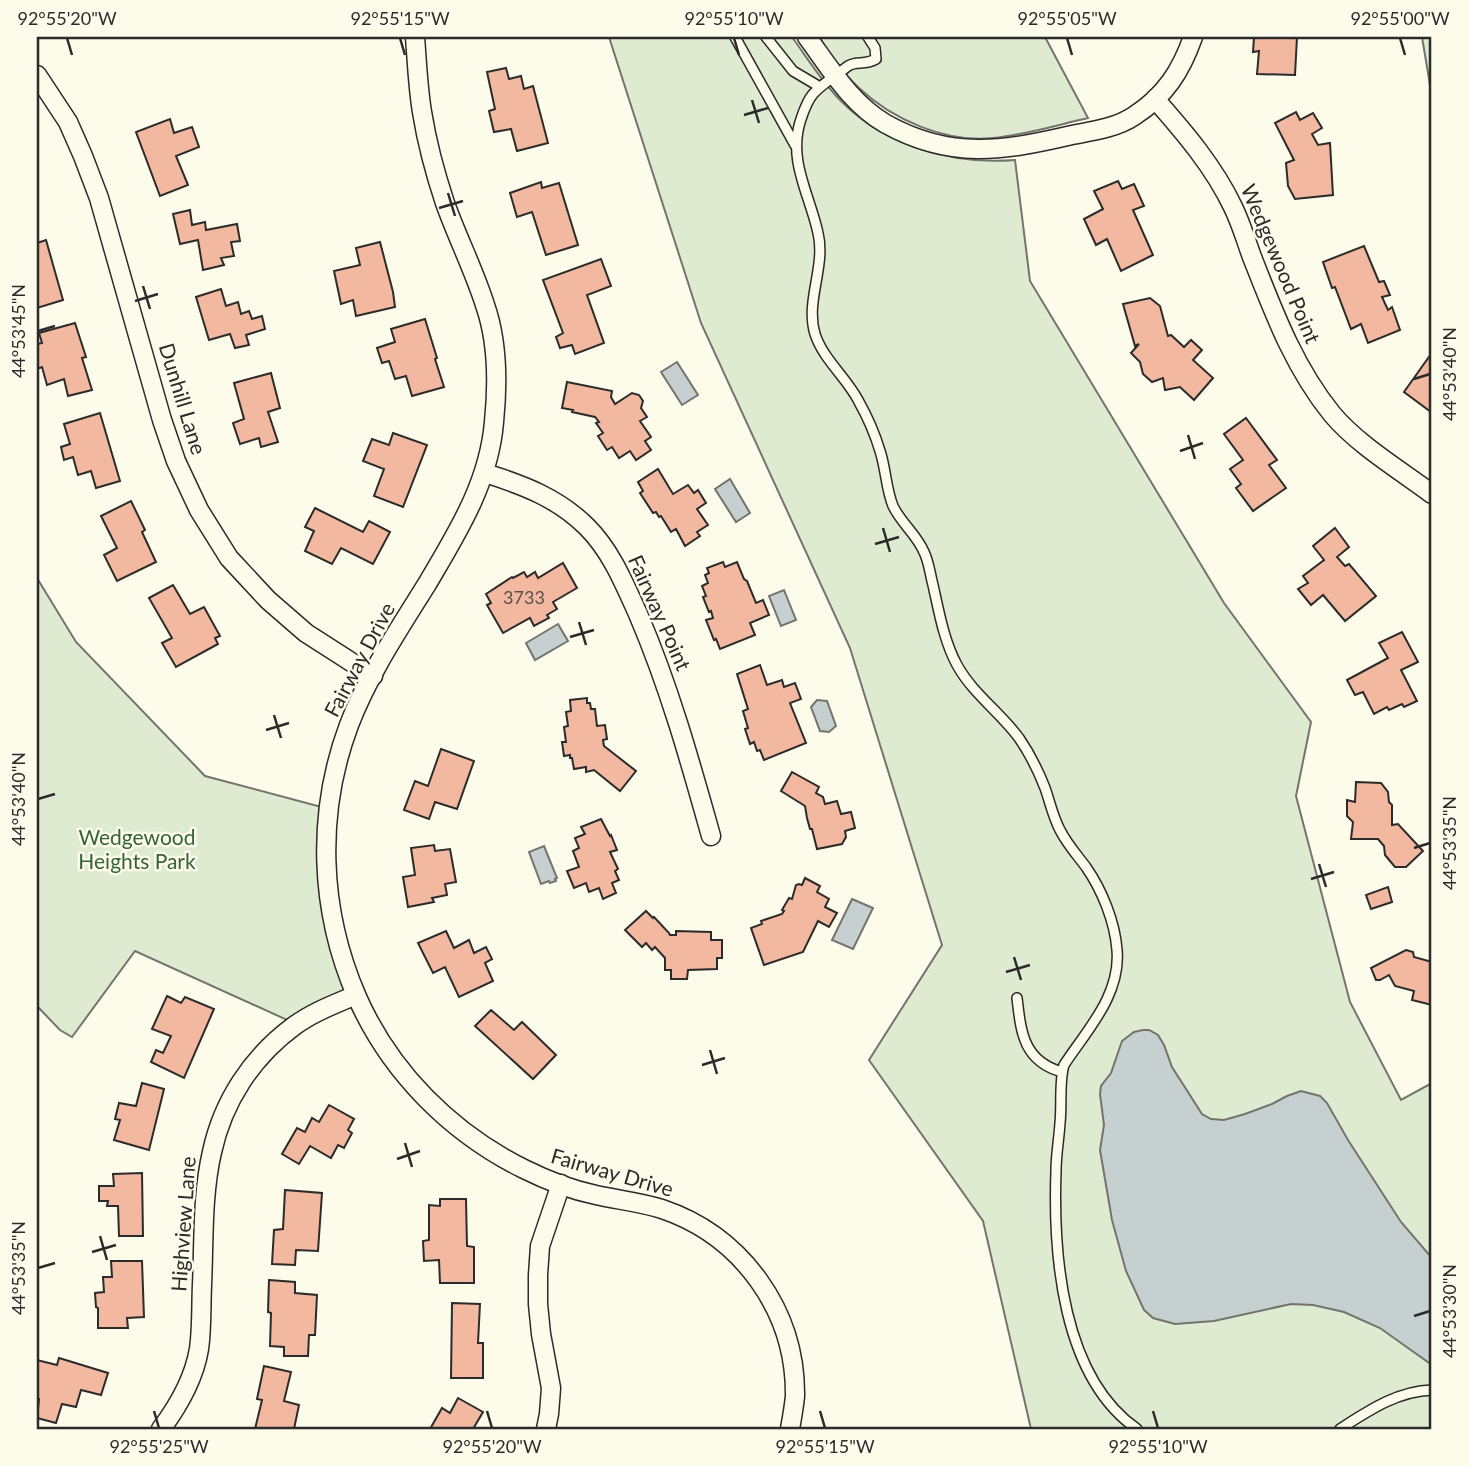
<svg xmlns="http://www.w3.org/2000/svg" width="1469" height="1466" font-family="Lato,sans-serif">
  <rect width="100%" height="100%" fill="#fdfbea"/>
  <!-- green -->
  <g fill="#deebd1" stroke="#74746e" stroke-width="2">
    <path d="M609,37h183c16,22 30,45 49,64 46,46 111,64 174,59l15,121 194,322 87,119 -15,74 54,206 51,98 31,-17v346h-401l-48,-208 -114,-161 73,-115 -92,-297 -149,-325z"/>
    <path d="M819,37h226l43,81c-31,7 -63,17 -95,20 -47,5 -100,-18 -134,-50 -16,-15 -28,-33 -40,-51z"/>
    <path d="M1422,37h10v60z"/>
    <path d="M37,578l39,64 129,134 124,33 -2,33 29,153 -60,29 -161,-73 -63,86 -12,-7 -23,-24z"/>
  </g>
  <!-- water -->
  <g fill="#c7d0d0" stroke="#74746e" stroke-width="2">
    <path d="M677,362l21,33 -16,10 -21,-33z"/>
    <path d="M730,479l20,34 -14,9 -21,-33z"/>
    <path d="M784,590l12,30 -15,6 -12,-30z"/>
    <path d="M558,624l10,17 -33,19 -9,-17z"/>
    <path d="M817,700l10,1 9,25 -7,6 -9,-1 -9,-24z"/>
    <path d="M544,846l13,32 -2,1 1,2 -6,2 -1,-2 -8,3 -12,-32z"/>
    <path d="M852,899l21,9 -20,41 -21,-9z"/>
    <path d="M1143,1030h6l9,5 6,10 8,22 30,47 9,5 13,1 21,-6 27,-10 15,-8 14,-5 19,5 7,7 21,37 53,82 31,36v107l-52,-37 -36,-16 -31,-7 -22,-1 -77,17 -39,3 -22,-6 -9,-8 -18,-39 -14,-51 -12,-70 4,-25 -4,-31 1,-8 10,-13 11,-32 12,-9z"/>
  </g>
  <!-- building -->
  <g fill="#f2b8a0" stroke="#2b2b2b" stroke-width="2">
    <path d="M1254,37h43l-2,38 -38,-1 2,-23 -6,1z"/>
    <path d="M506,68l3,11 12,-3 3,13 9,-3 15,57 -31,8 -6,-22 -17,3 -5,-21 6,-2 -8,-37z"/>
    <path d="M1296,112l4,8 13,-7 9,15 -10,6 6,11 12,-2 3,52 -38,4 -7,-13 -2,-23 8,-3 -19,-37z"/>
    <path d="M170,119l4,14 18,-6 7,20 -23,9 12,29 -28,11 -24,-64z"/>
    <path d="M1118,181l4,8 12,-5 10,22 -11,4 20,45 -32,16 -14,-32 -11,6 -12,-26 19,-10 -9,-18z"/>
    <path d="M541,182l1,6 17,-5 19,62 -32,10 -14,-43 -15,5 -7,-24z"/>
    <path d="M190,210l2,15 13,-3 1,8 31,-6 3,17 -9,1 3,14 -13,2 3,7 -21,5 -5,-30 -18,4 -7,-30z"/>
    <path d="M46,240l17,60 -26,8v-65z"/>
    <path d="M380,242l13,50 2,15 -39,9 -3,-16 -12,4 -7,-33 26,-6 -4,-17z"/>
    <path d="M1364,246l15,36 5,-1 6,14 -8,2 6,13 4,-3 8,23 -32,13 -7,-19 -10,5 -16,-42 -3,1 -9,-26z"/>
    <path d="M601,259l10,27 -24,9 17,48 -29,11 -3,-9 -12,3 -4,-11 7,-4 -20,-53z"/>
    <path d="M221,289l5,17 12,-4 3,12 8,-3 3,8 10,-3 3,13 -19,6 3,10 -14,3 -5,-14 -21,6 -13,-43z"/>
    <path d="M1150,298l10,8 8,30 3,-1 13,12 7,-7 11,10 -9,10 20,18 -19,22 -14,-13 -15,3 -2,-12 -11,4 -9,-8 -3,-12 -9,-9 8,-9 -4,2 -12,-42z"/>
    <path d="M425,319l12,39 -2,1 9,28 -32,9 -6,-20 -11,3 -6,-18 -7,2 -5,-15 18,-6 -4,-13z"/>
    <path d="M75,323l11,34 -4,1 10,32 -24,6 -4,-17 -17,6 -5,-18 -5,2v-25l5,-1 -3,-10z"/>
    <path d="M1431,354l1,1 -1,57 -27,-20z"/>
    <path d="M271,373l9,35 -12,4 10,30 -17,5 -2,-9 -19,6 -7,-21 11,-4 -10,-36z"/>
    <path d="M567,382l45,9 -1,6 4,7 17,-11 7,2 4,6 -2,7 6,9 -7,4 11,16 -6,4 6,9 -15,10 -6,-9 -11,7 -7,-11 -5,3 -9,-14 5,-3 -7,-10 3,-1 -4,-5 -23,-5 1,-2 -11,-2z"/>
    <path d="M100,413l20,68 -24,7 -5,-17 -13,4 -5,-18 -9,3 -3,-13 9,-3 -6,-20z"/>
    <path d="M1246,418l31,42 -8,5 17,23 -33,23 -17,-23 5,-4 -11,-15 13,-9 -19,-26z"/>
    <path d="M393,433l34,12 -24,62 -29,-11 10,-27 -21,-8 9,-22 17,6z"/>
    <path d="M658,469l15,25 15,-9 6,8 4,-3 8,13 -9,6 11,16 -11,7 3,4 -15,10 -9,-17 -5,3 -10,-16 -2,1 -3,-5 -3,1 -13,-20 3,-2 -5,-9z"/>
    <path d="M131,501l14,29 -3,2 14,30 -39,19 -13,-26 13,-7 -16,-32z"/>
    <path d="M315,508l48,24 6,-11 21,11 -17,32 -32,-16 -9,16 -27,-13 9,-20 -9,-4z"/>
    <path d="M1335,528l14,19 -12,10 8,9 4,-2 27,32 -31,25 -22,-26 -12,10 -13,-16 10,-6 -5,-7 21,-16 -11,-14z"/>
    <path d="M723,562l2,5 12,-5 7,17 3,2 9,22 7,-3 6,15 -19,8 5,12 -35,14 -4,-10 -2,1 -8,-20 7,-2 -2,-7 -2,1 -6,-15 3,-1 -4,-10 6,-3 -3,-8 4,-2 -2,-5z"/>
    <path d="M563,563l14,25 -24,14 4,7 -10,6 2,3 -15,8 -4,-8 -27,15 -16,-28 4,-2 -5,-9 26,-17 1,1 11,-6 3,5 8,-5 3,6z"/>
    <path d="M173,585l17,29 14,-7 16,29 -5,2 3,6 -42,23 -14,-24 10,-5 -23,-40z"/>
    <path d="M1402,632l16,30 -17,8 16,31 -13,6 -2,-3 -13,6 -2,-3 -13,7 -11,-22 -8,3 -8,-15 41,-22 -9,-15z"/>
    <path d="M760,665l7,20 15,-5 2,7 11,-4 6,16 -11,4 16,40 -42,17 -4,-10 -3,1 -3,-9 -4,2 -5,-15 3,-1 -5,-17 5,-2 -11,-35z"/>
    <path d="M587,698v5h3l1,6h4l2,17 8,-1 2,14 -4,1 1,6 32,25 -16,20 -26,-21 -8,2v-5l-12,2 -2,-11h-2v-3l-6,1 -2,-14h4l-2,-15 4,-1 -2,-14 5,-1 -1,-11z"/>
    <path d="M441,749l33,12 -17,48 -22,-7 -6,17 -25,-9 11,-29 13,5z"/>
    <path d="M792,772l27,15 -3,6 7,4 2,7 12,-3 4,13 10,-2 4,16 -10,3 1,6 -4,7 -25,5 -5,-20h-2l-3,-11 -2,-12 -24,-15z"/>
    <path d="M1356,782l25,1 7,9 1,10 3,3v20l6,-1 25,27 -17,16h-11l-10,-12 -1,-9 -6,-7h-27l2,-17 -6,-6v-16l8,2z"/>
    <path d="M601,819l9,17 1,-1 6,15 -7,2 8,17 -3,2 4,9 -7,3 4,10 -13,6 -4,-11 -10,4 -3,-9 -12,5 -7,-17 12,-4 -6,-16 6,-3 -4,-10 10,-4 -4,-7z"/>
    <path d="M434,845l1,6 15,-2 6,33 -11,2 2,11 -15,3 2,4 -26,5 -5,-30 12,-2 -4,-27z"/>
    <path d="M805,878l15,8 -3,6 12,7 -4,8 12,6 -8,14 -11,-6 -15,31 -39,13 -13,-37 11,-4 -1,-3 21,-7 2,-3 -2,-1 7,-12 3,1 4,-14 3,-1 3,1z"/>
    <path d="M1388,887l4,15 -21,7 -5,-14z"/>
    <path d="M646,911l7,7 1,-1 15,16 1,2h6v-4l35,1v8h11v18h-5v11l-29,1 -1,9h-16v-9h-6v-12l-10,-11 -3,3 -6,-7 -4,4 -17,-17z"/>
    <path d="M446,931l8,17 15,-8 5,13 12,-6 6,12 -7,4 8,18 -34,16 -14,-30 -12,6 -15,-30z"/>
    <path d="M1406,950l7,2 1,5 18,5v43l-20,-5 2,-9 -19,-5 -6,-11 -9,5h-4l-5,-12z"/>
    <path d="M167,996l14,7 4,-6 29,12 -30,69 -33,-16 5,-12 7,3 8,-17 -19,-7z"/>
    <path d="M491,1010l23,20 8,-8 34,33 -23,24 -58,-53z"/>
    <path d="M142,1083l22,6 -15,61 -35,-10 6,-20 -5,-1 4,-16 17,3z"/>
    <path d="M329,1105l25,14 -6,11 4,3 -8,15 -6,-3 -7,13 -21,-12 -11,18 -17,-10 15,-26 8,4 7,-14 7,4z"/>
    <path d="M142,1173l1,63h-24l-1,-30h-11l1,-5h-9v-15h15l-1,-12z"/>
    <path d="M285,1190l37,3 -4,58 -22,-1 -1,15 -23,-1 2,-34 9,-1z"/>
    <path d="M440,1199h26l1,47 7,1v36h-34l-1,-23 -15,1 -1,-20 6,-1v-35l11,1z"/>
    <path d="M111,1261h31l2,56 -17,1 1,10h-30v-20l-2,-1 -1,-14 9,-1 -1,-15h9z"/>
    <path d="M269,1280l26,2v11l22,2 -2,40h-6l-1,21h-24v-9l-14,-1 1,-33 -3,-1z"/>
    <path d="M452,1303l28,1 -2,39h5v35h-32z"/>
    <path d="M59,1358l49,15 -7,22 -20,-5 -5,17 -14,-3 -6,19 -19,-5 2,-19 -2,-1v-38l20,5z"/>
    <path d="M264,1366l27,6 -7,29 15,4 -5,24h-39l7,-29 -5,-1z"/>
    <path d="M458,1398l25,14 -10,17h-43l12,-21 8,5z"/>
  </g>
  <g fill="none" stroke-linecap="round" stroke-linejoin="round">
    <!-- lane casing -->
    <g stroke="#2b2b2b" stroke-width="12">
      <g id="lane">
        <path d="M735,37l60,108"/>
        <path d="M766,37l27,34 27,16"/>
        <path d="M868,37l7,11 1,11c-12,7 -19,1 -28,7 -11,9 -25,17 -35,28 -6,7 -9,16 -12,25 -14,41 9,76 17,114 8,34 -13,68 -3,101 8,25 31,43 43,66 9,16 17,34 22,51 6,18 6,38 13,55 8,17 24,29 31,46 5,10 6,22 9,33 6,27 11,56 24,80 16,29 43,47 62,73 11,16 19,32 26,50 5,14 8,29 15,42 7,14 17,25 26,37 16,23 29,55 31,83 4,45 -30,80 -53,115 -5,16 -2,40 -4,58 -1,16 -4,32 -4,48 -3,84 6,206 81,258"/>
        <path d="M1017,998c4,34 6,63 45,74"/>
        <path d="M1340,1429c28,-18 57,-38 92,-39"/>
      </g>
    </g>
    <!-- street casing -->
    <g stroke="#2b2b2b" stroke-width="21">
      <g id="street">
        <path d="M415,37c2,25 3,51 7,75 5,31 13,61 23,91 12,34 29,67 40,102 13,37 13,78 9,117 -5,61 -37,111 -67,162 -28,45 -59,91 -78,141 -33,88 -30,185 8,272 33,75 94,136 167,172 22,11 48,21 72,26 22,5 44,7 66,14 80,27 134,102 133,187 -1,11 -3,22 -5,33"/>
        <path d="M807,37c23,31 44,67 79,87 65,36 117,27 186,11 21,-4 44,-7 62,-19 31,-20 47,-45 59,-79"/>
        <path d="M37,75l31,47 15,34 16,42 63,222 14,41 23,49 30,48 39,42 38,33 67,43"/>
        <path d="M1155,99c30,34 59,68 78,108 8,16 13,34 19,50 22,56 42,110 80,157 26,31 68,56 100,80"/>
        <path d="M485,473c38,12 73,25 102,54 24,24 37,56 51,87 31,72 52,147 73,222"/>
        <path d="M161,1429c18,-24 33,-50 38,-80 3,-21 2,-43 3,-64 2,-44 0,-90 10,-133 11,-51 40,-95 82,-126 19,-14 41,-22 62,-31"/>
        <path d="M546,1429l3,-15 2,-26 -10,-54 -3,-30v-29l2,-29 21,-62"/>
      </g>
    </g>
    <!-- lane -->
    <use href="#lane" stroke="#fdfbea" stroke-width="9"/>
    <!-- street -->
    <use href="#street" stroke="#fdfbea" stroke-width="18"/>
  </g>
  <!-- ticks -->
  <path fill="none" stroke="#2b2b2b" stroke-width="2.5" d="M67,38l5,17M400,38l5,17M734,38l5,17M1067,38l5,17M1400,38l5,17M752,100l7,23M744,115l24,-7M448,193l7,23M439,208l24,-7M143,286l7,23M135,301l23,-7M38,331l17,-5M1414,379l16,-5M1188,435l7,24M1180,451l23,-8M883,528l7,24M875,544l24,-7M579,622l7,23M570,637l24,-7M274,715l7,23M266,730l23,-7M38,799l17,-5M1414,848l16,-5M1319,864l7,23M1311,879l23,-7M1014,957l7,23M1006,972l24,-7M710,1050l7,24M702,1065l23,-7M405,1143l7,24M397,1159l23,-8M100,1236l7,24M92,1252l24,-7M38,1268l17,-5M1414,1316l16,-5M154,1411l5,17M487,1411l5,17M820,1411l5,17M1153,1411l5,17"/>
  <g text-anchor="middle" stroke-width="5" stroke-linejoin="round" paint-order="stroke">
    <!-- number labels -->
    <g font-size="18" fill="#5d4e48">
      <text x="524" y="604">3733</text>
    </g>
    <!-- street labels -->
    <g font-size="21" fill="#2b2b2b" stroke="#fdfbea">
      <text transform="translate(1280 264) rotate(67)" y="7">Wedgewood Point</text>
      <text transform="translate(182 399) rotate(73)" y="7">Dunhill Lane</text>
      <text transform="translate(659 613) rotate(66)" y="7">Fairway Point</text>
      <text transform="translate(360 660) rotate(-62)" y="7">Fairway Drive</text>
      <text transform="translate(612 1173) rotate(16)" y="7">Fairway Drive</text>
      <text transform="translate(184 1224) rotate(-86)" y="7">Highview Lane</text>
    </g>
    <!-- park labels -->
    <g font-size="21" fill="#34623c" stroke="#fdfbea">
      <text x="137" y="845">Wedgewood<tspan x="137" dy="24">Heights Park</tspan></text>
    </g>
  </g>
  <!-- border -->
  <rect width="1469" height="1466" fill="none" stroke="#fdfbea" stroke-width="77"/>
  <rect x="38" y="38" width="1392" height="1390" fill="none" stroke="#2b2b2b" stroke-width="2.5"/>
  <g font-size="18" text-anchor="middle" fill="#2b2b2b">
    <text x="67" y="25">92°55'20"W</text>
    <text x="400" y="25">92°55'15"W</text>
    <text x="734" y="25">92°55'10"W</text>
    <text x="1067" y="25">92°55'05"W</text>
    <text x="1400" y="25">92°55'00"W</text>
    <text transform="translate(19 331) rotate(-90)" y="6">44°53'45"N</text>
    <text transform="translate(1450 374) rotate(-90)" y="6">44°53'40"N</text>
    <text transform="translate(19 799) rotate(-90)" y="6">44°53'40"N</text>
    <text transform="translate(1450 843) rotate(-90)" y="6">44°53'35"N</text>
    <text transform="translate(19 1268) rotate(-90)" y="6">44°53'35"N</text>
    <text transform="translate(1450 1311) rotate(-90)" y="6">44°53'30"N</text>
    <text x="159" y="1453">92°55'25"W</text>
    <text x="492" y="1453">92°55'20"W</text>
    <text x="825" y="1453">92°55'15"W</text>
    <text x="1158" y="1453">92°55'10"W</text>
  </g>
</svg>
